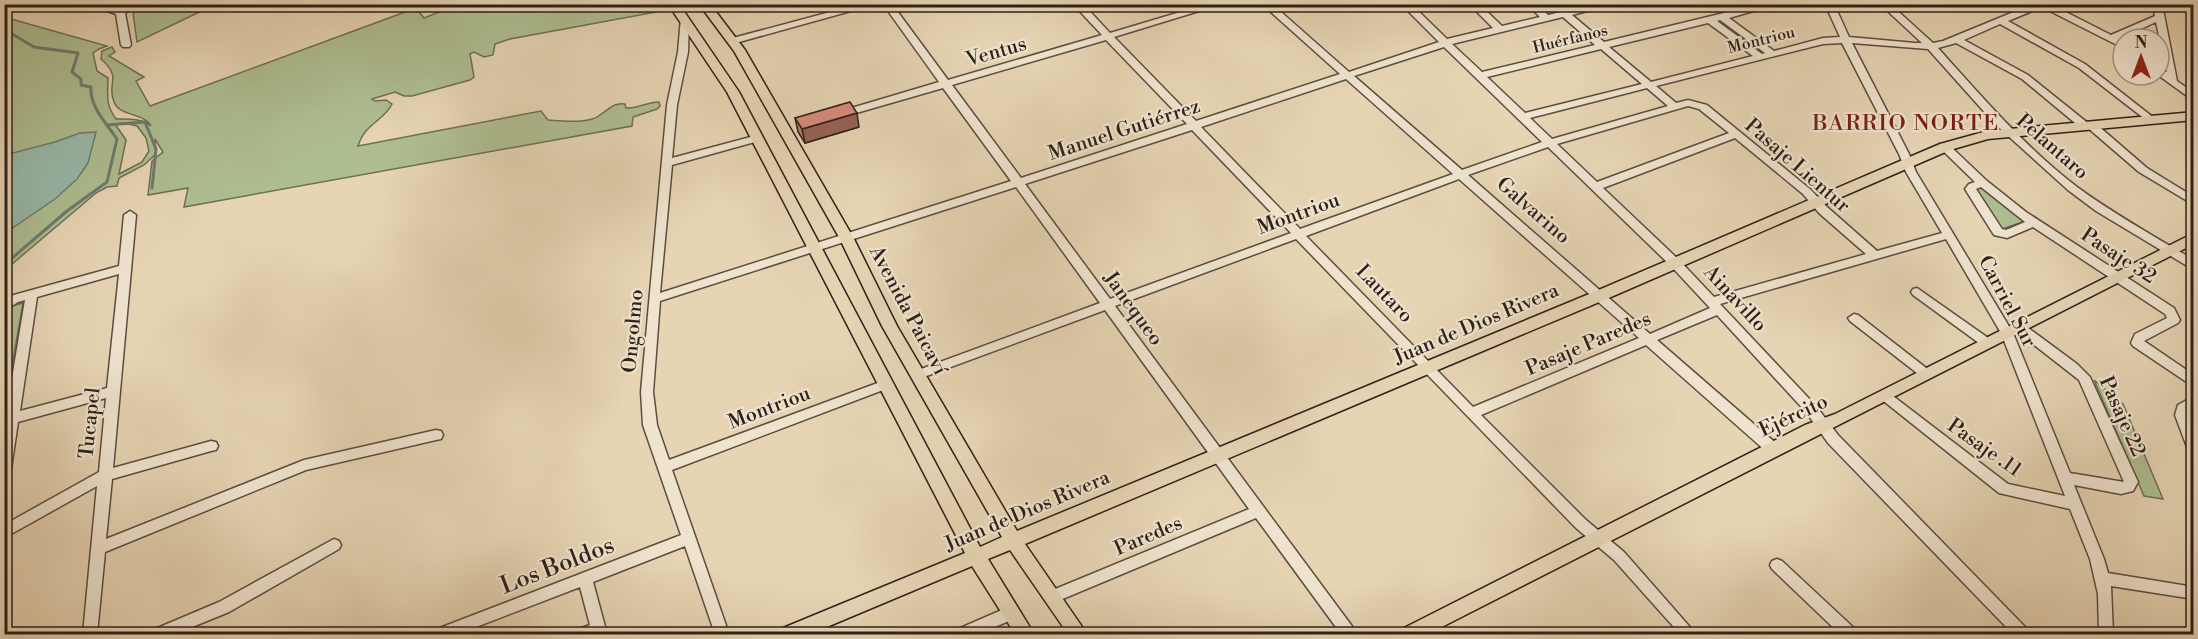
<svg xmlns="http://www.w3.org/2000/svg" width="2198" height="639" font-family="'Libre Bodoni',serif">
  <rect width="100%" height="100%" fill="#e6d4b3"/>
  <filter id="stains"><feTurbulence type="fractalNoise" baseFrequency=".00333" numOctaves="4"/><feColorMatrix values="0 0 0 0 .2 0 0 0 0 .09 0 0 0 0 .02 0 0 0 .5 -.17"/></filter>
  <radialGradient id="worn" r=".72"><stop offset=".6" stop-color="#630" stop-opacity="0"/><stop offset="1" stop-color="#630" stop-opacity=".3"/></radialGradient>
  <!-- green -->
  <g fill="#aebe91" stroke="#6e6f56" stroke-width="1.5" fill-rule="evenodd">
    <path d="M458,4l31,1 3,6 24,-7h148l3,6 -157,29 -15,5 -2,11 -9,2 -10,-5 -4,2 4,23 -4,3 -58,16h-8l-9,-4 -23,7 3,2 11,-1 6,4c-8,17 -27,19 -34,42l183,-35 7,9c14,1 42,4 52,-5 8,-5 14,-13 25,-11l1,4c12,1 21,-6 33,-6l1,4 -3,3 -24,8 -1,9 -448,81 4,-19 -40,7 4,-34 11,-9 -8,-13 1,15 -12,11 -25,13 -2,8 -10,1 -11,6 -91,77 -1,-253 103,29 -8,3 -6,4 4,18 11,7c0,18 -3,26 8,41 11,0 26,-1 35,7 -7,-13 -32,-10 -37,-24 -8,-19 9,-24 -13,-43l1,-8 10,-4 3,5 -6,4 35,21 -8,4 14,25 266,-98 8,10zM124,123l13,3 9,12 3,13 -7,11 -23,12 7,-34 -11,-16z"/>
    <path d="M151,5v-1l63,1 -77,37 -4,-29z"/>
    <path d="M1976,187h5l45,34 -27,9 -24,-38z"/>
    <path d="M23,303l-18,103v-94l6,-6z"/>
    <path d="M2094,380l29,24 40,95 -19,-3z"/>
  </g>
  <!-- water -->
  <path fill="#97b8a9" stroke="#6d7b70" stroke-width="1.5" d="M96,132l-8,31 -11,16 -22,20 -50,34v-78l50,-13 25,-9z"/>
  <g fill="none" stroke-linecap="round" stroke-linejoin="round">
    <!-- stream -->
    <g stroke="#6d7b70" stroke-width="3">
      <path d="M4,29l30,18 44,6 -6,19 9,7v6l10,2c-2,19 16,37 26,52l-10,43 -40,29 -63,54"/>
      <path d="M107,125l38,-3 11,27 -4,39"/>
    </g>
    <!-- minor casing -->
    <g stroke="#5c4d40" stroke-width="3">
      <g id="minor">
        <path d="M86,4h16l17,5 10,-5h12l-16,9 6,32 -2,2h-6l-2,-2 -5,-31z"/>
        <path d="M860,4h16l-144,40 -5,-3 2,-2z"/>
        <path d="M883,4h9l56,76 154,-45 -29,-31h10l27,29 97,-29h15l-108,33 82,84 144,-47 -78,-70h10l77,68 90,-30 -38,-38h10l36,35 46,-11 -24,-24h10l23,22 38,-9 -13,-13h10l11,11 47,-11h18l-41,11 32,27 157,-38h17l-49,14 45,33 49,-13 17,-1 -15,-33h9l15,33 66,6h7l-42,-39h10l43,39 10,-2 90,-37h17l61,31 44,-19 -2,-12h9l15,77 17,12v8l-36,-26 1,-7 8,4 -11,-50 -37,17 4,2v7l-81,-41 -34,14 77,43 69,54 1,2 -5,3 -71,-55 -79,-44 -36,16 64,35 61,49h7l51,44 47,29v8l-55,-33 -51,-44h-7l-59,-49 -66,-36 -18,5c43,48 87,99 139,139 37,27 78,50 117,73v10l-98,-59 -28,-21 -72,-65 -68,-76 -76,-6 57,111 7,18 97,161 57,140 54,9 -45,-102 -64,-50 -2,-3 2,-3h8l54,40 13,13 48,105 -5,9 -12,3 -47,-9 30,74 4,14 86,14v12l-83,-13 2,48h-14l-1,-40 -8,-35 -20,-50 -71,-16 -118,-94 -2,-3 2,-3h8l119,91 57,12 -64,-163 -55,-94 -226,65 96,102 22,29 189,194 2,5h-16l-185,-191 -22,-31 -89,-97 -60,25 121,105 2,4 -2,4 -5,1 -5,-1 -122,-108 -165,70 105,105 38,32 72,82h-16l-66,-74 -38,-32 -280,-289 -181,67 239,323 2,5h-15l-85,-116 -203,85 -5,-1 -2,-5 2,-5 201,-83 -144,-199 -184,68h-8l-2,-3 2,-3 187,-69 -84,-116 -356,114 -7,91 4,33 12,35 214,-79h8l2,3 -2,3 -219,83 57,164h-14l-30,-88 -92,36 14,52h-30l2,-5 11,-4 -10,-38 -122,47h-23l2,-5 244,-94 -38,-110 -2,-33 26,-287 11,-53 3,-34 3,-1 5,3 -1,32 -11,53 -5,53 86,-23 5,3 -1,2 -90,25 -12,128 351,-112 -68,-93 -97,28h-8v-4l101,-30zM1563,17l32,28 -113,27 -30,-28zM1720,20l45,33 -3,1 -45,-33zM1708,23l45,33 -102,26 -42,-35zM1106,40l81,84 -166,54 -69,-93zM1842,43l57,111 7,18 36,61 -65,18 -50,-44 -16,-17 -104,-85 -19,-5 -12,3 -20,-17 167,-42zM1444,47l98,95 -80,28 -108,-94zM1601,49l41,35 -117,29 -38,-36zM1346,79l107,95 -153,55 -99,-102zM1647,88l21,18 -116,33 -22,-21zM1688,106l11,3 30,24 -132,49 -40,-38zM1192,130l99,103 -181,66 -85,-115zM1735,138l68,56 16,19 47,41 -152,43 -35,-37 -76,-72zM1548,147l123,119 39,42 -60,26 -182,-159zM1459,179l180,159 -166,69 -167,-171z"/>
        <path d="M1945,144l4,1 38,36 39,31 148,96 6,12 -2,3 -34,18 50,34v12l-61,-41 -2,-3 4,-9 32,-16 -2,-4 -132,-87 -26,11 -13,-3 -29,-46 4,-5 6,-2 -34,-33 -1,-2 1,-2zM1981,187l44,35 -19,8 -4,-1 -26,-40z"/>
        <path d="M130,211l6,4 -23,253 98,-27 5,1 2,4 -2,4 -5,1 -99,28 -6,60 198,-79 132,-30 5,1 2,4 -2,4 -5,1 -130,30 -201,82 -8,82h-14l14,-148 -93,52v-13l95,-53 7,-74 -88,24 -7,47 -2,4 -5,1v-59h2l19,-115 -7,2 -14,9v-11l6,-4 109,-30 5,-51zM119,274l-12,114 -87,23 17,-114z"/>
        <path d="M1917,288l74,52 2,3 -2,3h-8l-70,-51 -2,-3 2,-3z"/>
        <path d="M1854,314l4,1 72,56 2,3 -2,3h-8l-72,-56 -2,-3z"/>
        <path d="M2194,396v12l-5,3 -2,4 7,15v22l-5,-1 -2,-4 -12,-32 3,-10z"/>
        <path d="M334,539l5,2 2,4 -2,4 -110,63 -54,22h-22l2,-5 64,-27z"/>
        <path d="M1777,559l5,2 73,68 2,5h-17l-68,-65 -2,-4 2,-4z"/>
        <path d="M1011,606l5,2 2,5 -2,5 -38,16h-22l2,-5z"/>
      </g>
    </g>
    <!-- major casing -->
    <g stroke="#2e201a" stroke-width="3">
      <g id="major">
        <path d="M668,4h11l60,88 241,455 22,-10 -120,-211 -42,-87 -106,-188 -35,-47h11l35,46 109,189 43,87 120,205 577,-239 346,-148 47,-13 207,-19v8l-206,19 -38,11 -346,150 -579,244 62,90h-19l-58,-84 -22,9 46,75h-19l-43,-68 -162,68h-29l2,-6 182,-75 -238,-461z"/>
        <path d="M2194,233v11l-766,390h-26l2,-6 401,-203 30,-11z"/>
      </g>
    </g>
    <!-- minor -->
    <use href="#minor" fill="#efe3ce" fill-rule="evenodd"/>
    <!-- major -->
    <use href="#major" fill="#e6d4b3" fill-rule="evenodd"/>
  </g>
  <!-- wall -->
  <path fill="#b9786a" stroke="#2e201a" stroke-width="1.5" d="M795,118l64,9 -54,16 -7,-11z"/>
  <!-- shaded-wall -->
  <g fill="#966156" stroke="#2e201a" stroke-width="1.5">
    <path d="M732,4h26l-25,7z"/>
    <path d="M857,113l2,14 -54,16 -3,-14z"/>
  </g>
  <!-- building -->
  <path fill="#d78b7b" stroke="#2e201a" stroke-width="1.5" d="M850,102l7,11 -55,16 -7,-11z"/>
  <g text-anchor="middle" stroke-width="4.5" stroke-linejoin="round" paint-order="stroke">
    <!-- far-street labels -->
    <g font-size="16" fill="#2e201a" stroke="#efe3ce">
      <text transform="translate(1570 38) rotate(-14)" y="6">Huérfanos</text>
      <text transform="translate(1761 39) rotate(-14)" y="6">Montriou</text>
    </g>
    <!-- street labels -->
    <g font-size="20" fill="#2e201a" stroke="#efe3ce">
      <text transform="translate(996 51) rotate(-16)" y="7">Ventus</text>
      <text transform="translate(1124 129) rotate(-18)" y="7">Manuel Gutiérrez</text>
      <text transform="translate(2053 146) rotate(41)" y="7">Pelantaro</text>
      <text transform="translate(1798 165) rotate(41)" y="7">Pasaje Lientur</text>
      <text transform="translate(1534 210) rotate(41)" y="7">Galvarino</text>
      <text transform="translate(1298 213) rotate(-20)" y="7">Montriou</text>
      <text transform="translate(2119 255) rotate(33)" y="7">Pasaje 32</text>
      <text transform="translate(1385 293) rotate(46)" y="7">Lautaro</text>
      <text transform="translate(1736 298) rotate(47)" y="7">Ainavillo</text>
      <text transform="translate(2008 301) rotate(62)" y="7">Carriel Sur</text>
      <text transform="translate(1134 308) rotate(54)" y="7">Janequeo</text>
      <text transform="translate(909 310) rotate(62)" y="7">Avenida Paicaví</text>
      <text transform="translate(1476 323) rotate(-23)" y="7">Juan de Dios Rivera</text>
      <text transform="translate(632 331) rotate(-85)" y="7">Ongolmo</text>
      <text transform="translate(1588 343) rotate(-23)" y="7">Pasaje Paredes</text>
      <text transform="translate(769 407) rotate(-21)" y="7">Montriou</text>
      <text transform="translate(1793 415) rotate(-25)" y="7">Ejército</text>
      <text transform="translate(2123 416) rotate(66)" y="7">Pasaje 22</text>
      <text transform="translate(89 423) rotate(-84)" y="7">Tucapel</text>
      <text transform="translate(1985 447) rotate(35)" y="7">Pasaje .11</text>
      <text transform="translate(1027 510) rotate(-23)" y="7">Juan de Dios Rivera</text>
      <text transform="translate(1148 535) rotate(-23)" y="7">Paredes</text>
    </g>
    <!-- quarter labels -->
    <g font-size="22" letter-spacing="1.5" fill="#7a1f14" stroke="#efe3ce">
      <text x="1906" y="130">BARRIO NORTE</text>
    </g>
    <!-- near-street labels -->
    <g font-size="24" fill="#2e201a" stroke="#efe3ce">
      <text transform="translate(557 565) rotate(-21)" y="8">Los Boldos</text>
    </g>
  </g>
  <!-- margin -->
  <rect width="2198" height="639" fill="none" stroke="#e6d4b3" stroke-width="24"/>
  <rect x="6" y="6" width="2186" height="627" fill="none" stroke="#2e201a" stroke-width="3"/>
  <rect x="12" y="12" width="2174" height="615" fill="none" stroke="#2e201a" stroke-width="1.5"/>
  <!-- north arrow -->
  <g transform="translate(2141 57)"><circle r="28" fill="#efe3ce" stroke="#a29586" stroke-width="1.5"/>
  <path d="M0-4.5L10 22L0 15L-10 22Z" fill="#8f2418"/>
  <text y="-9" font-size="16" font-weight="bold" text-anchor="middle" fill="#2e201a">N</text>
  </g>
  <rect width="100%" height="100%" filter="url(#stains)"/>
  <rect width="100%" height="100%" fill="url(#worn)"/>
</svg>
